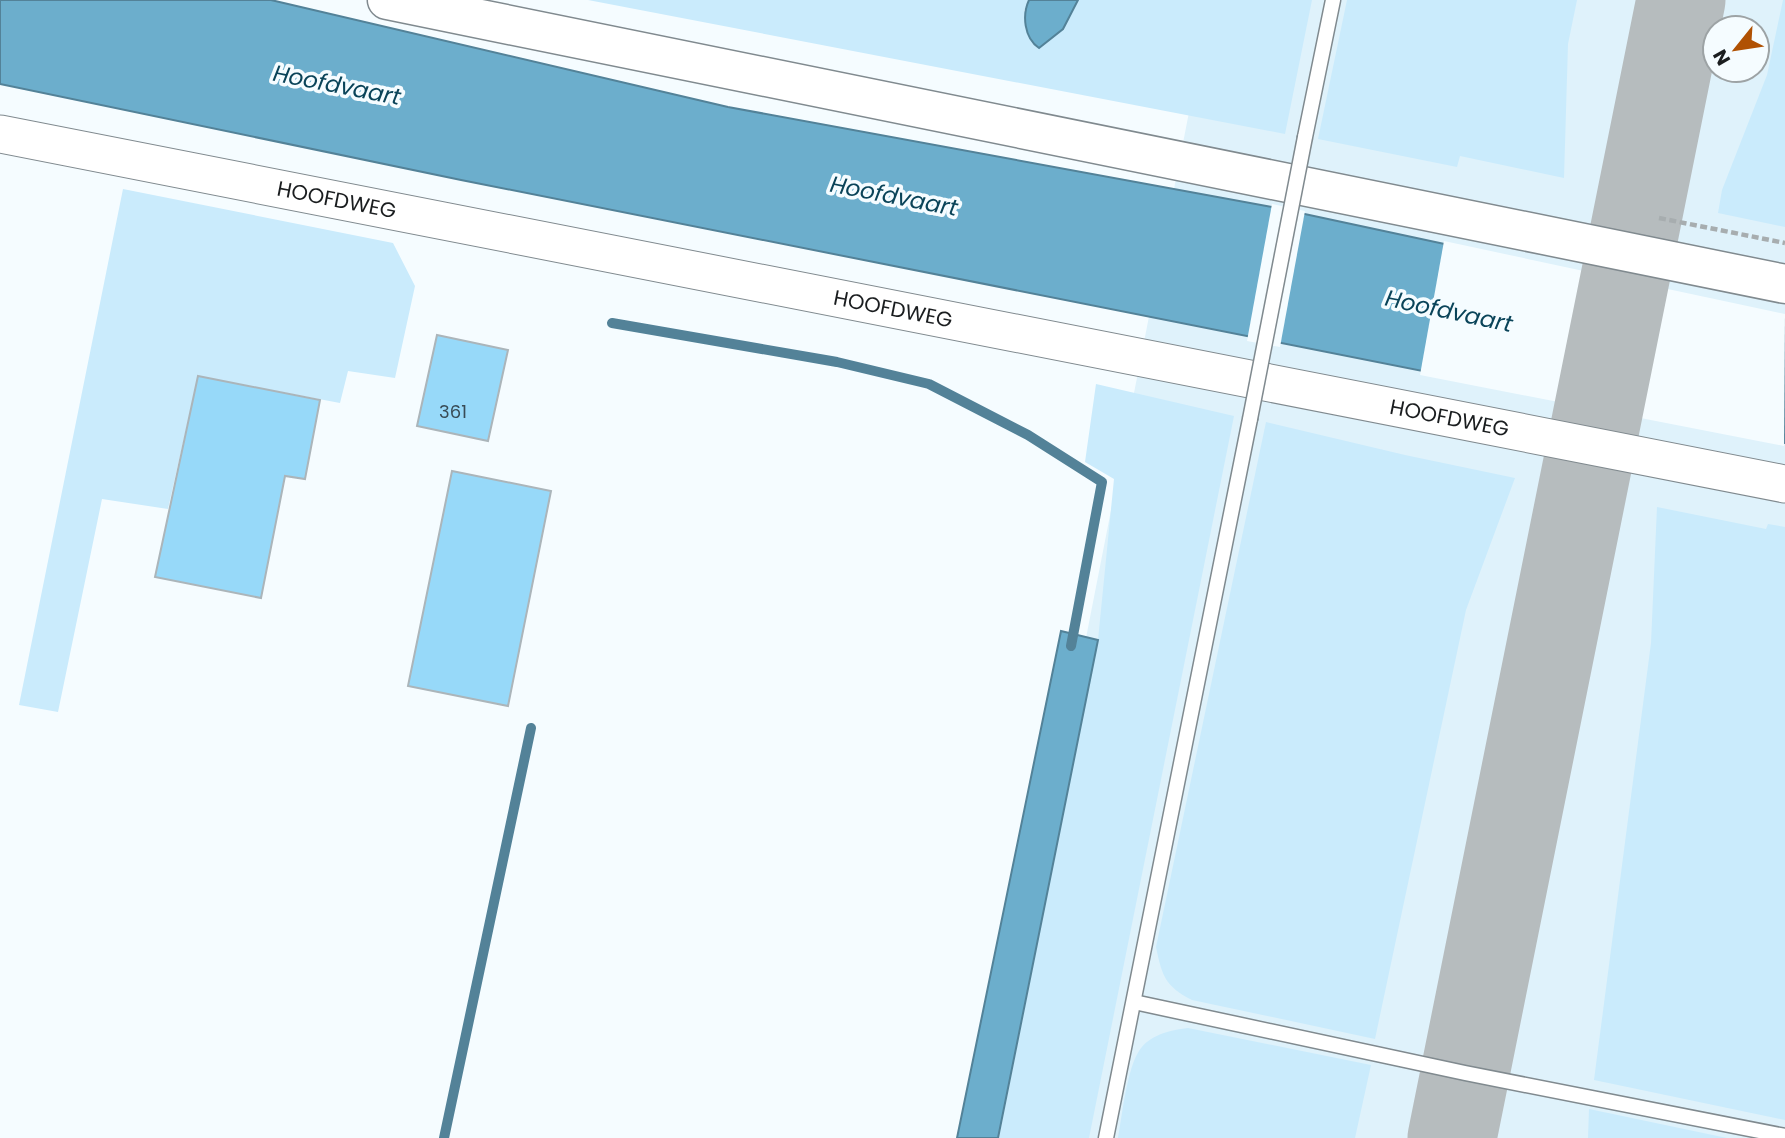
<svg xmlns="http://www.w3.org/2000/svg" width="1785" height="1138" font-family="Poppins,sans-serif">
  <rect width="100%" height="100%" fill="#f5fcff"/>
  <!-- built -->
  <path fill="#dff2fb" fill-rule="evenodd" d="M1211,0h574v1138h-797zM1715,28h42v42h-42z"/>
  <!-- green -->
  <g fill="#caebfc">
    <path d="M588,0h441l-5,11 39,18 15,-29h234l-27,134z"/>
    <path d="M1347,0h230l-9,44 -4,134 -104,-22 -3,11 -139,-28z"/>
    <path d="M1783,0h2v227l-67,-14 4,-23 45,-115z"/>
    <path d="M123,189l270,54 22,43 -20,92 -47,-7 -8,32 -142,-27 -30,133 -66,-10 -44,213 -39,-7z"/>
    <path d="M1096,384l138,32 -145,722h-90l99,-498 16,-161 -29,-17z"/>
    <path d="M1266,422l139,33 110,23 -49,132 -91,429 -183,-39c-27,-14 -30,-24 -36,-53z"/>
    <path d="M1657,507l109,22 2,-5 17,3v593l-191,-40 57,-437z"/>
    <path d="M1188,1028l183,37 -16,73h-237c4,-22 9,-69 21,-87 10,-16 31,-21 49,-23z"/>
    <path d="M1589,1109l138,29h-139z"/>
  </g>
  <!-- water -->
  <g fill="#6caecc" stroke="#538298" stroke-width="2">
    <path d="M0,0h271l457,107 544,100 513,110v126l-1324,-263 -461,-96z"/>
    <path d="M1029,0h49l-15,29 -24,19c-15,-10 -17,-33 -10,-48z"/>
    <path d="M1061,631l37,9 -100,498h-41z"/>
  </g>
  <!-- pier -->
  <g fill="#f5fcff">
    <path d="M1272,204l33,7 -25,136 -33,-6z"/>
    <path d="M1444,241l341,73 -1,132 -364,-71z"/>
  </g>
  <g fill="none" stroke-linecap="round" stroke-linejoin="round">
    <!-- stream -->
    <g stroke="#538298" stroke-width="10">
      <path d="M612,323l225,39 92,22 99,51 74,47 -31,164"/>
      <path d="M444,1138l87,-410"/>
    </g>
    <!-- taxiway -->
    <path stroke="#b6bcbe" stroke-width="89" d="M1452,1138l229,-1138"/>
  </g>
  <!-- building -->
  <g fill="#97d9f9" stroke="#abb5ba" stroke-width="2">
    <path d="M437,335l71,15 -20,91 -71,-15z"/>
    <path d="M198,376l122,24 -15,79 -20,-3 -24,122 -106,-21z"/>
    <path d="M452,471l99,20 -43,215 -100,-20z"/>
  </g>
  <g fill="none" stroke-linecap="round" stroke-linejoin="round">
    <!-- service casing -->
    <g stroke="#808a8f" stroke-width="17">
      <g id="service">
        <path d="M1305,137l28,-137"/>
        <path d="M1134,1002l331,71 320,63"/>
        <path d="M1106,1138l144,-719"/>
      </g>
    </g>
    <!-- tertiary casing -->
    <g stroke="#808a8f" stroke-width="39">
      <g id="tertiary">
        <path id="s1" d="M0,134l1785,350"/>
      </g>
    </g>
    <!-- secondary casing -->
    <g stroke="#808a8f" stroke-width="41">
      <path id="secondary" d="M387,0l1398,284"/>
    </g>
    <!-- path -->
    <path stroke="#a7adaf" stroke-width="4.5" stroke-dasharray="7 3.5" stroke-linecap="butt" d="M1659,218l126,25"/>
    <!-- service -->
    <use href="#service" stroke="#fff" stroke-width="14"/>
    <!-- tertiary -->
    <use href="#tertiary" stroke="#fff" stroke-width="37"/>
    <!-- secondary -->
    <use href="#secondary" stroke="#fff" stroke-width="38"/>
    <!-- service-bridge casing -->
    <g stroke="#808a8f" stroke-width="17" stroke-linecap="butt">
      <path id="service-bridge" d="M1250,419l55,-282"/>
    </g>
    <!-- service-bridge -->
    <use href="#service-bridge" stroke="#fff" stroke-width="14"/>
  </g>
  <g text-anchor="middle" stroke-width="7" stroke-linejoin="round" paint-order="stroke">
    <!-- number labels -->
    <g font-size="18" fill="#394c56">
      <text x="453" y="418">361</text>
    </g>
    <!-- street labels -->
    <g font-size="21" fill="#1a1d1f" stroke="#f5fcff">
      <text dy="7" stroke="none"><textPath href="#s1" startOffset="343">HOOFDWEG</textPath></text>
      <text dy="7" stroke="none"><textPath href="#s1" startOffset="910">HOOFDWEG</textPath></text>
      <text dy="7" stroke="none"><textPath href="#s1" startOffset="1477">HOOFDWEG</textPath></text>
    </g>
    <!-- water labels -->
    <g font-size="23" font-style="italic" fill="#0a4459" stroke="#f5fcff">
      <text transform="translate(337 85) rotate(11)" y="8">Hoofdvaart</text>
      <text transform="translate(894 196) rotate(11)" y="8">Hoofdvaart</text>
      <text transform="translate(1449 311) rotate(12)" y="8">Hoofdvaart</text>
    </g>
  </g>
  <!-- north arrow -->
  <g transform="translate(1736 49) rotate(240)"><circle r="33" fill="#f5fcff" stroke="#9da3a5" stroke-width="2"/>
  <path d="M0-5L12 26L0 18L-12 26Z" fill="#b05103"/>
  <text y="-10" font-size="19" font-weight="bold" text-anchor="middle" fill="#1a1d1f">N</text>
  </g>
</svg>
